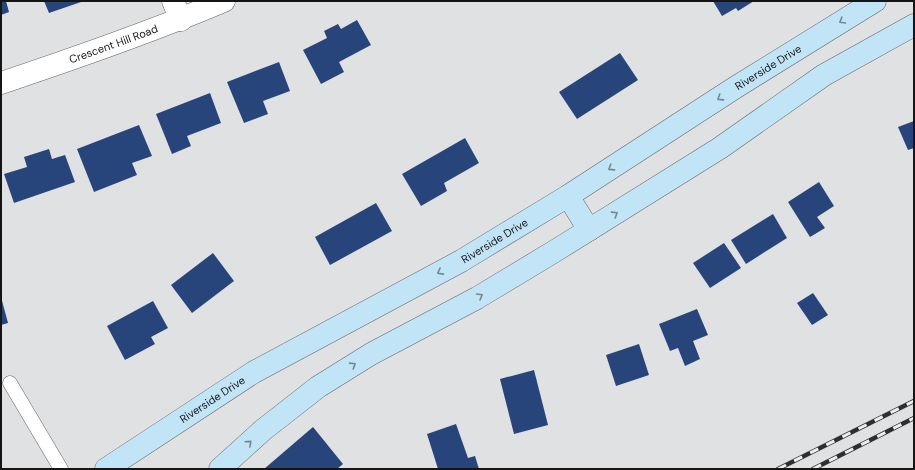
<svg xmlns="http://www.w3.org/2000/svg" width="915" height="470" font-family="'DM Sans',sans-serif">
  <rect width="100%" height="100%" fill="#e0e1e2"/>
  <!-- building -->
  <g fill="#28457b">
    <path d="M1,1h5l3,11 -8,3z"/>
    <path d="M44,1h40l-35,12z"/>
    <path d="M713,1h41l-16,10 -2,-3 -14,8z"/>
    <path d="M357,20l14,25 -32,17 5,10 -23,12 -18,-34 24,-12 -3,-7 14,-7 3,5z"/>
    <path d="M620,53l18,27 -61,39 -18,-27z"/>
    <path d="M279,62l11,29 -27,10 5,13 -24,9 -17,-41z"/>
    <path d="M210,93l11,30 -34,13 4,10 -19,8 -16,-40z"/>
    <path d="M914,121v27l-6,2 -10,-23z"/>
    <path d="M139,125l13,31 -20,7 5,12 -43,17 -17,-43z"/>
    <path d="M465,138l14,25 -35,20 3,8 -26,15 -19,-32z"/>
    <path d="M49,149l3,10 13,-4 10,27 -61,21 -10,-29 23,-7 -3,-10z"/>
    <path d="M819,182l15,24 -17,11 8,11 -15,9 -22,-35z"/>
    <path d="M376,203l16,28 -62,34 -15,-28z"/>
    <path d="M773,214l14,24 -41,26 -15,-24z"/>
    <path d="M724,243l17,25 -31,20 -17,-25z"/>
    <path d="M213,253l21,28 -42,32 -21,-28z"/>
    <path d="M813,293l15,22 -16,10 -15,-22z"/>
    <path d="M1,297l7,26 -7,2z"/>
    <path d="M153,301l15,27 -17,9 4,7 -30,16 -18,-34z"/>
    <path d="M697,309l11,26 -15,6 7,18 -15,7 -7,-18 -8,3 -11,-27z"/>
    <path d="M639,344l10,31 -33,11 -10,-31z"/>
    <path d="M534,370l14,55 -34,9 -14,-55z"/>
    <path d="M456,424l12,34 7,-2 4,13h-41l-11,-35z"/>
    <path d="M313,427l30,37 -6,5h-73z"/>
  </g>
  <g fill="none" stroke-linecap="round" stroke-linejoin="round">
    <!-- lane casing -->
    <g stroke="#656566" stroke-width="15">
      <path id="lane" d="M10,383l51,86"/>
    </g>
    <!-- street casing -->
    <g stroke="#656566" stroke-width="23">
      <g id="street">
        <path d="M173,1l8,19"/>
        <path id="s1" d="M1,83c75,-25 150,-51 223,-82"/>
      </g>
    </g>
    <!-- secondary casing -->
    <g stroke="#656566" stroke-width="23">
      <g id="secondary">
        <path d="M568,196l21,34"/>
        <path id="s2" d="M106,469l148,-97 207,-111 107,-65 168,-109 139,-86"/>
        <path d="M220,469l43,-39 55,-43 53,-33 106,-56 78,-47 165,-103 104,-73 90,-50"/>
      </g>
    </g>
    <!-- lane -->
    <use href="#lane" stroke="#fff" stroke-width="14"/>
    <!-- street -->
    <use href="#street" stroke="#fff" stroke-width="22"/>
    <!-- secondary -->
    <use href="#secondary" stroke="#c2e4f7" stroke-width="22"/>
    <!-- rail casing -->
    <g stroke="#2e2e2f" stroke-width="4.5">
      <g id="rail">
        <path d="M778,469l136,-68"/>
        <path d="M813,469l101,-51"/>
      </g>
    </g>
    <!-- rail -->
    <use href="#rail" stroke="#edeeef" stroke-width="3" stroke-dasharray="9" stroke-linecap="butt"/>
  </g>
  <!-- one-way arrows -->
  <defs><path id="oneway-chevron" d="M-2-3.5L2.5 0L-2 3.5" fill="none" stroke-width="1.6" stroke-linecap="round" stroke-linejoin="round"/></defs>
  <g stroke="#748792">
    <use href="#oneway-chevron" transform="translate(842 21) rotate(149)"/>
    <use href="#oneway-chevron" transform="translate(720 98) rotate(147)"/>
    <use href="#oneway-chevron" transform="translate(611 168) rotate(147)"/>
    <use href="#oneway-chevron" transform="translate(615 214) rotate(-32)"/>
    <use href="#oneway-chevron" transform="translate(440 272) rotate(152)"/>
    <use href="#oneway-chevron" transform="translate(480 296) rotate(-30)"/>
    <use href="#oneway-chevron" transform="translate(353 365) rotate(-32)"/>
    <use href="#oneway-chevron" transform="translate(249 443) rotate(-42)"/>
  </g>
  <g text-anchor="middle" stroke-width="4" stroke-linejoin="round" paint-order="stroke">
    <!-- street labels -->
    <g font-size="11" fill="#151516" stroke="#edeeef">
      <text dy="4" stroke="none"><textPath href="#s1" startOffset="119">Crescent Hill Road</textPath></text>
      <text dy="4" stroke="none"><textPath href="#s2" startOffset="775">Riverside Drive</textPath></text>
      <text dy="4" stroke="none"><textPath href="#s2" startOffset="451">Riverside Drive</textPath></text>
      <text dy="4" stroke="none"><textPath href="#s2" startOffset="127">Riverside Drive</textPath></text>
    </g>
  </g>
  <!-- border -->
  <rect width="915" height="470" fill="none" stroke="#151516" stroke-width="4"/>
</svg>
